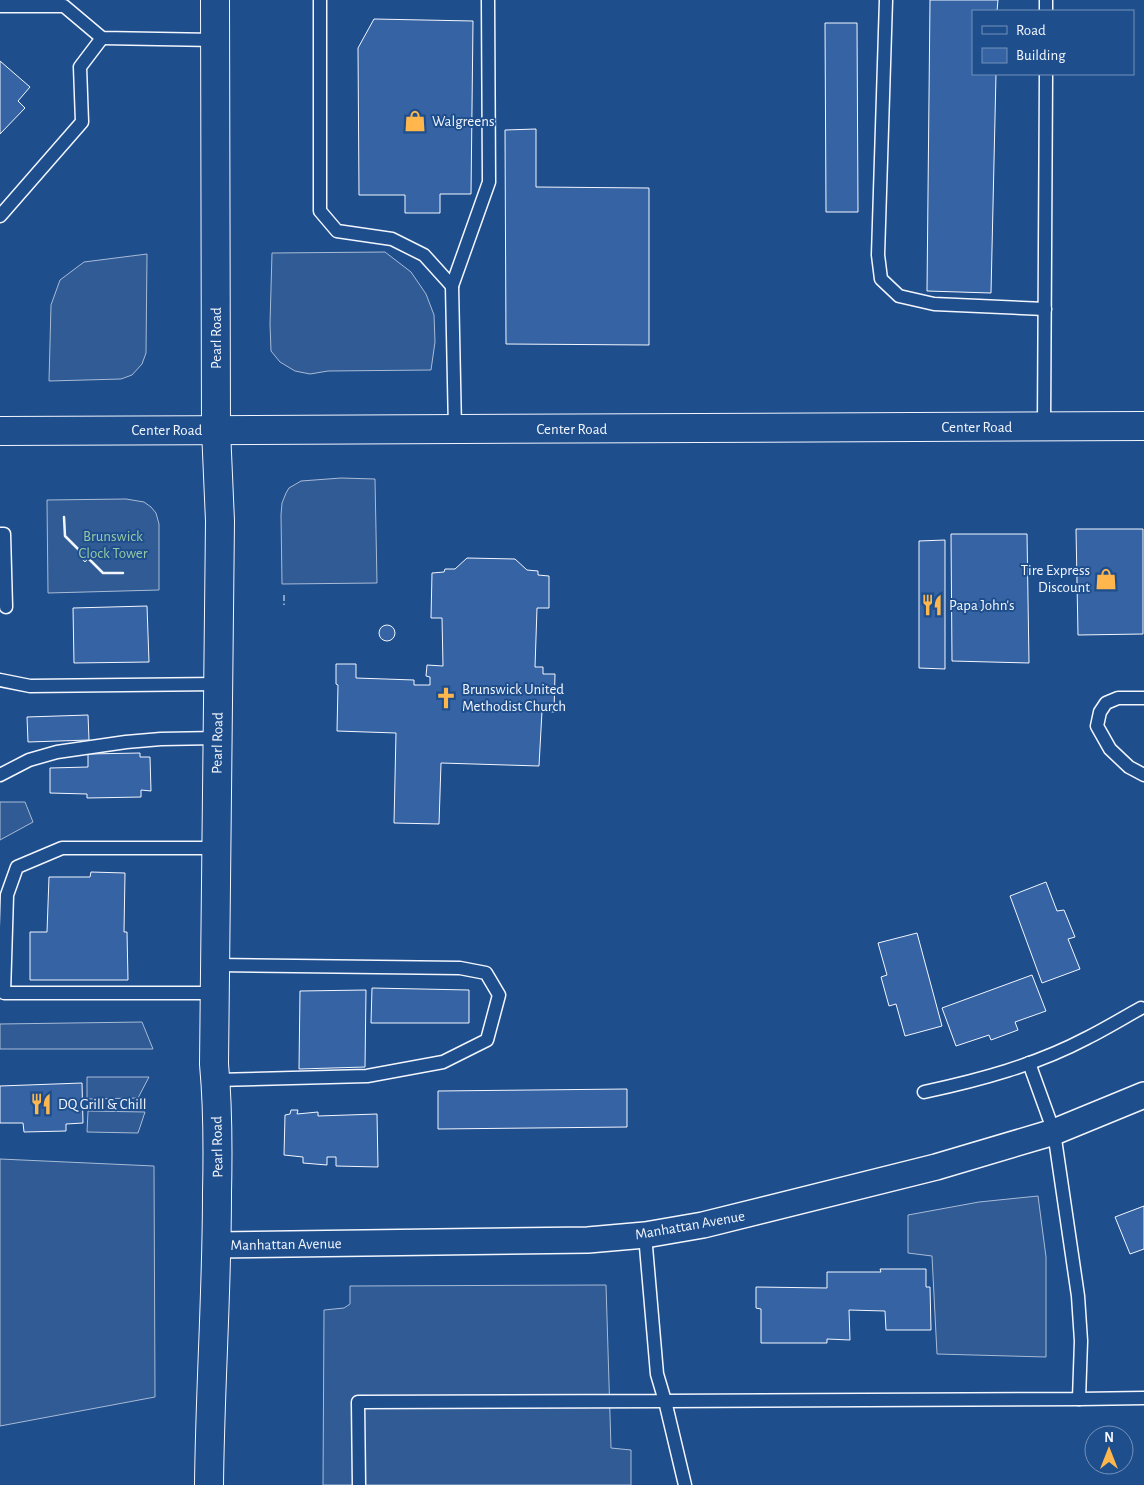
<svg xmlns="http://www.w3.org/2000/svg" width="1144" height="1485" font-family="'Alegreya Sans',sans-serif">
  <rect width="100%" height="100%" fill="#1f4e8c"/>
  <!-- built -->
  <g fill="#305b95" stroke="#a8bbd7">
    <path d="M385,252l26,20 15,22 8,21 1,27 -4,28 -103,1 -18,3 -15,-3 -15,-9 -9,-11 -1,-27 2,-71z"/>
    <path d="M147,254l-1,99 -4,11 -10,11 -11,4 -72,2 2,-76 9,-25 24,-18z"/>
    <path d="M341,478l34,1 2,104 -95,1 -1,-69 1,-12 4,-10 3,-5 12,-7z"/>
    <path d="M126,499l18,3 7,5 5,6 3,11v66l-111,3 -1,-93z"/>
    <path d="M0,802h25l8,20 -33,18z"/>
    <path d="M142,1022l11,27h-153v-25z"/>
    <path d="M87,1077h62l-11,21 -51,1z"/>
    <path d="M88,1111l57,1 -7,21 -51,-1z"/>
    <path d="M0,1159l154,7 1,231 -155,29z"/>
    <path d="M1038,1196l8,61v100l-109,-3 -5,-98 -24,-3v-38l71,-13z"/>
    <path d="M606,1285l5,163 20,2v35h-308l1,-175 20,-2 6,-4v-18z"/>
  </g>
  <!-- building -->
  <g fill="#3563a3" stroke="#f2f6ff">
    <path d="M930,0h68l-1,11h-24v63h23l-5,219 -64,-2z"/>
    <path d="M374,19l99,2 -2,173h-31v19h-35v-18h-46l-1,-147z"/>
    <path d="M825,23h32l1,189h-32z"/>
    <path d="M0,61l30,26 -12,14 7,7 -25,26z"/>
    <path d="M536,129v58l113,1v157l-143,-1 -1,-214z"/>
    <path d="M1076,529h67v105l-65,1z"/>
    <path d="M951,534h76l2,129 -77,-2z"/>
    <path d="M945,540v129l-26,-1v-127z"/>
    <path d="M84,547l8,7 -7,8 -7,-8z"/>
    <path d="M467,558l48,1 12,11 11,1v4l11,1v32h-12l-2,59h8v7h12l-1,38 -12,-1 -3,55 -98,-3 -2,61 -45,-1 2,-90 -59,-2 1,-46 -2,-1v-20h20v14l58,2v5h16v-8l-4,-1 1,-11 16,1 -1,-48h-11l1,-45 12,-1 1,-3h10z"/>
    <path d="M147,606l2,56 -75,1 -1,-55z"/>
    <circle cx="387" cy="633" r="8"/>
    <path d="M88,715l1,25 -61,2 -1,-25z"/>
    <path d="M140,753v4h10l1,34 -10,-1v7l-54,1v-4l-37,-1v-25l38,-1v-13z"/>
    <path d="M91,872l34,1 -1,59h3l1,48h-98v-48h17l2,-55h41z"/>
    <path d="M1046,882l11,29 7,-1 11,27 -7,2 12,30 -38,14 -32,-87z"/>
    <path d="M917,933l25,93 -37,10 -9,-32 -7,2 -8,-29 6,-2 -9,-32z"/>
    <path d="M1032,975l14,36 -31,11 3,8 -27,10 -2,-5 -33,11 -14,-38z"/>
    <path d="M372,988l97,2v33h-98z"/>
    <path d="M366,990l-1,77 -66,2 1,-78z"/>
    <path d="M82,1083l1,40 -17,1v7l-42,1 -1,-9h-23v-37z"/>
    <path d="M627,1089v38l-189,2v-38z"/>
    <path d="M291,1110h7l-1,4 21,-2v4l59,-2 1,53 -42,-1v-9h-9v8l-24,-2v-6l-19,-2 1,-40 5,-1z"/>
    <path d="M1144,1206v43l-14,5 -15,-37z"/>
    <path d="M880,1269h46v18h4l1,43h-45l-1,-19 -36,-1 1,30 -23,-1v4h-66v-34l-5,-1v-21l71,1v-16h54z"/>
  </g>
  <g fill="none" stroke-linecap="round" stroke-linejoin="round">
    <!-- service casing -->
    <g stroke="#f2f6ff" stroke-width="15">
      <g id="service">
        <path d="M320,0v211l17,20 55,8 32,16 28,31 3,143"/>
        <path d="M886,0l-8,255 3,24 18,17 35,8 111,5"/>
        <path d="M0,6h64l38,32 113,2"/>
        <path d="M1046,11v-11"/>
        <path d="M0,216l82,-94 -2,-55 22,-29"/>
        <path d="M452,286l37,-104 -1,-182"/>
        <path d="M1044,426l2,-352"/>
        <path d="M0,534h4l2,73"/>
        <path d="M0,680l30,6 188,-2"/>
        <path d="M1144,698h-26l-12,5 -6,9 -3,14 13,23 19,18 15,8"/>
        <path d="M0,775l29,-15 28,-8 69,-10 35,-3 56,-1"/>
        <path d="M215,965l245,3 26,5 13,22 -12,45 -44,22 -76,14 -151,4"/>
        <path d="M215,993h-211l3,-98 10,-28 45,-19h153"/>
        <path d="M924,1092c56,-12 112,-27 163,-54 18,-9 36,-20 54,-30"/>
        <path d="M1079,1399l65,-1"/>
        <path d="M359,1485l-1,-83 307,-1 -8,-27 -12,-139"/>
        <path d="M685,1485l-20,-84 414,-2 2,-58 -3,-45 -24,-164 -25,-69"/>
      </g>
    </g>
    <!-- minor casing -->
    <g stroke="#f2f6ff" stroke-width="28">
      <path id="minor" d="M217,1245l371,-5 57,-5 58,-10 233,-58 118,-35 90,-37"/>
    </g>
    <!-- primary casing -->
    <g stroke="#f2f6ff" stroke-width="30">
      <g id="primary">
        <path d="M0,431l1144,-5"/>
        <path d="M209,1485c1,-97 8,-195 8,-292 1,-43 1,-86 -3,-129l6,-543 -4,-91 -1,-430"/>
      </g>
    </g>
    <!-- service -->
    <use href="#service" stroke="#1f4e8c" stroke-width="12"/>
    <!-- minor -->
    <use href="#minor" stroke="#1f4e8c" stroke-width="25"/>
    <!-- primary -->
    <use href="#primary" stroke="#1f4e8c" stroke-width="28"/>
    <!-- fence -->
    <path stroke="#f2f6ff" stroke-width="1" stroke-dasharray="6 2.5" stroke-linecap="butt" d="M284,595v10"/>
    <!-- wall -->
    <g stroke="#f2f6ff" stroke-width="2.5">
      <path d="M64,517l1,19 16,16"/>
      <path d="M88,558l15,15h20"/>
    </g>
  </g>
  <!-- icons -->
  <defs>
    <g id="shop-bare" transform="scale(1.725)"><path d="M-5-2.5h2.3a2.7 3.5 0 0 1 5.4 0H5L5.5 6h-11ZM-1.5-2.5h3a1.5 2.3 0 0 0-3 0Z" fill="#ffb74d" stroke="#1f4e8c" stroke-width="2.5" paint-order="stroke"/></g>
    <g id="restaurant-bare" transform="scale(1.725)"><path d="M-5-6h1v4h1v-4h1v4h1v-4h1v5L-1.5 .5V6h-2V.5L-5-1ZM5-6V6H3V1.5H1.5Q1.5-4 5-6Z" fill="#ffb74d" stroke="#1f4e8c" stroke-width="2.5" paint-order="stroke"/></g>
    <g id="church-bare" transform="scale(1.725)"><path d="M-1.2-6h2.4v3.5h3.3v2.4h-3.3V6h-2.4V-.1h-3.3v-2.4h3.3Z" fill="#ffb74d" stroke="#1f4e8c" stroke-width="2.5" paint-order="stroke"/></g>
  </defs>
  <g fill-rule="evenodd">
    <use href="#shop-bare" x="415" y="121"/>
    <use href="#shop-bare" x="1106" y="579"/>
    <use href="#restaurant-bare" x="932" y="605"/>
    <use href="#church-bare" x="446" y="698"/>
    <use href="#restaurant-bare" x="41" y="1104"/>
  </g>
  <g text-anchor="middle" stroke-width="4" stroke-linejoin="round" paint-order="stroke">
    <!-- poi labels -->
    <g font-size="15" fill="#f2f6ff" stroke="#1f4e8c" text-anchor="start">
      <text x="432" y="126">Walgreens</text>
      <text x="1090" y="575" text-anchor="end">Tire Express<tspan x="1090" dy="17">Discount</tspan></text>
      <text x="949" y="610">Papa John's</text>
      <text x="462" y="694">Brunswick United<tspan x="462" dy="17">Methodist Church</tspan></text>
      <text x="58" y="1109">DQ Grill &amp; Chill</text>
    </g>
    <!-- street labels -->
    <g font-size="15" fill="#f2f6ff" stroke="#1f4e8c">
      <text transform="translate(216 338) rotate(-90)" y="5">Pearl Road</text>
      <text x="977" y="432">Center Road</text>
      <text x="572" y="434">Center Road</text>
      <text x="167" y="435">Center Road</text>
      <text transform="translate(217 743) rotate(-89)" y="5">Pearl Road</text>
      <text transform="translate(217 1147) rotate(-91)" y="5">Pearl Road</text>
      <text transform="translate(690 1225) rotate(-10)" y="5">Manhattan Avenue</text>
      <text transform="translate(286 1244) rotate(-1)" y="5">Manhattan Avenue</text>
    </g>
    <!-- park labels -->
    <g font-size="15" fill="#97c8a6" stroke="#1f4e8c">
      <text x="113" y="541">Brunswick<tspan x="113" dy="17">Clock Tower</tspan></text>
    </g>
  </g>
  <!-- legend -->
  <rect x="972" y="10" width="162" height="65" fill="#1f4e8c" stroke="#7391ba"/>
  <rect x="982" y="26" width="25" height="8" fill="#1f4e8c" stroke="#7391ba"/>
  <text x="1016" y="35" font-size="15" fill="#f2f6ff">Road</text>
  <rect x="982" y="48" width="25" height="15" fill="#3563a3" stroke="#7391ba"/>
  <text x="1016" y="60" font-size="15" fill="#f2f6ff">Building</text>
  <!-- north arrow -->
  <g transform="translate(1109 1450)"><circle r="24" fill="#1f4e8c" stroke="#7391ba"/>
  <path d="M0-4L9 19L0 12L-9 19Z" fill="#ffb74d"/>
  <text y="-8" font-size="14" font-weight="bold" text-anchor="middle" fill="#f2f6ff">N</text>
  </g>
</svg>
